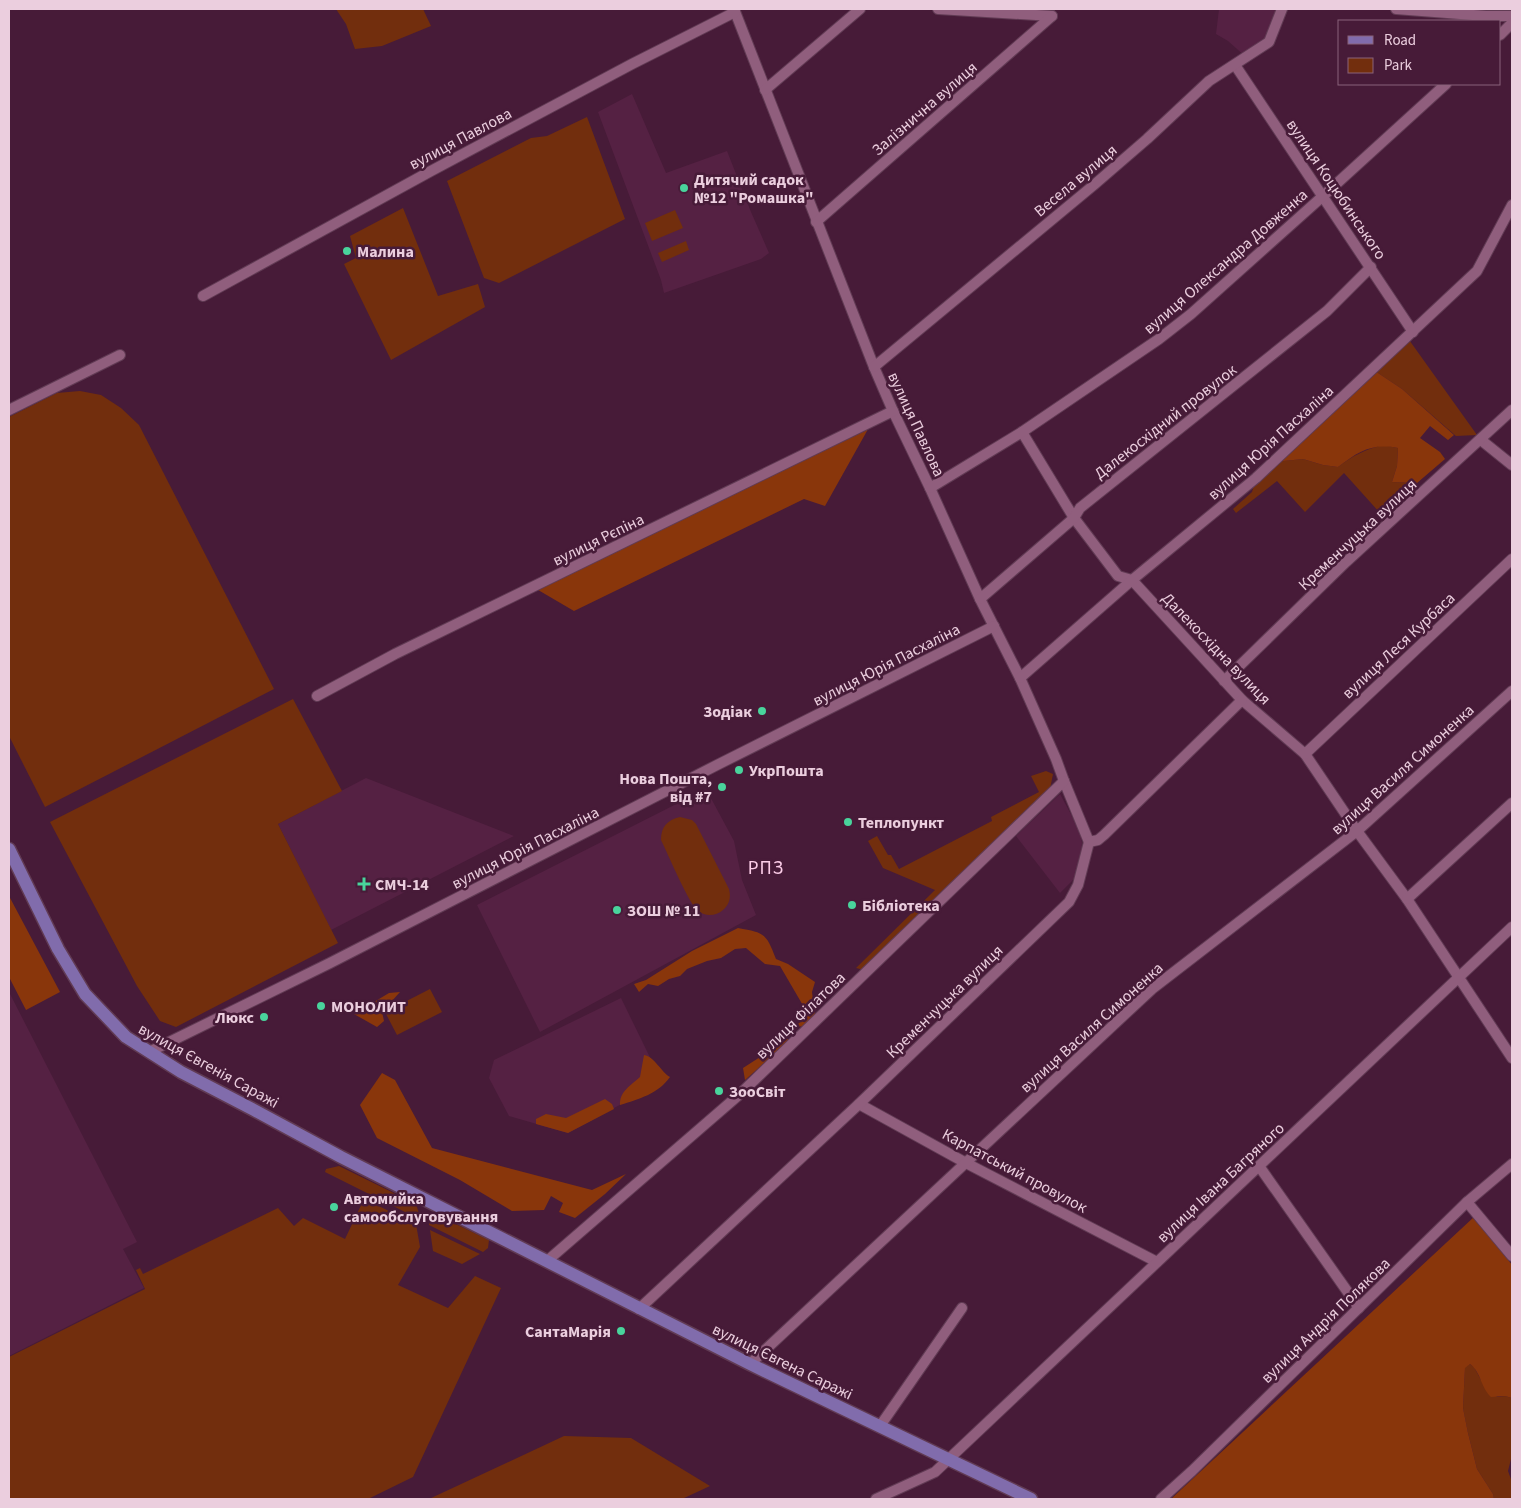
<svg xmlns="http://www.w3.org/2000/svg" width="1521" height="1508" font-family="'Source Sans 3',sans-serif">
  <rect width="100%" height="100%" fill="#471b38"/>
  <!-- built -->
  <g fill="#552143">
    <path d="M1219,9h63l-13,33 -23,15 -18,-16 -12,-7z"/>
    <path d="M632,94l34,79 61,-22 24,61 18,41 -8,6 -97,34 -3,-13 -63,-168z"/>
    <path d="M366,778l148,58 -183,94 -53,-106z"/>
    <path d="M706,789l28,52 8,39 14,35 -216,117 -63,-127z"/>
    <path d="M1060,794l20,37 2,12 -1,20 -7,16 -14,14 -44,-57z"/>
    <path d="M9,992l128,250 -14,7 21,39 -135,68z"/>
    <path d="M621,998l41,84 -94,51 -59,-17 -20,-38 5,-18z"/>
  </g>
  <!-- green -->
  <g fill="#722e0d">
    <path d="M336,9h64l1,1 5,-1h17l8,17 -49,20 -27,3 -9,-25z"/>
    <path d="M587,117l38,102 -126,64 -15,-5 -37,-97 84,-43 16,-2z"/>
    <path d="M403,208l35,88 40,-12 7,23 -94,53 -47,-96 12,-6 -6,-22z"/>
    <path d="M675,210l8,18 -31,13 -7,-18z"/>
    <path d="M686,241l3,9 -27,12 -4,-9z"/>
    <path d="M1407,337l70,98 -21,1 -54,-47 -30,-20z"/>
    <path d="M80,391l21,4 20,13 18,17 135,264 -229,118 -36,-71v-319l48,-24z"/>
    <path d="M1383,445l15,3 -1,18 -5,16 25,1 -37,30 -36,-40 -39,39 -28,-31 -41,32 -3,-4 19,-17 4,-14 18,-16 29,-3 20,6 15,2c16,-12 26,-17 45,-22z"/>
    <path d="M293,699l49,92 -64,33 60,119 -162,84 -16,-6 -23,-35 -87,-164z"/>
    <path d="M1046,771l7,3 -3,15 -186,181 -8,-2 79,-78 -52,-22 -15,-27 9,-5 11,19h3l8,14 93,-48 -1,-4 48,-25 -8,-16z"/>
    <path d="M680,817l12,3 4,4 33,65c2,8 1,15 -6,21 -7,6 -17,7 -25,1 -8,-5 -31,-59 -37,-71 0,-13 6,-20 19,-23z"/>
    <path d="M430,989l12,23 -45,23 -12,-23z"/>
    <path d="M339,1166l77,38 5,16 -96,-48 1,-3z"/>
    <path d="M364,1199l52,25 4,23 -22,38 50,23 27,-32 26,12 -88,189 -45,22h-359v-142l136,-68 -9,-19 4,-2 3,6 135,-66 16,18 9,-8 42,21z"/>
    <path d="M433,1213l56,27 -1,8 -5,4 -54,-27v-7z"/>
    <path d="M430,1230l50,24 -18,10 -29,-13z"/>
    <path d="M1470,1364l4,3 7,13 16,17 8,-1 7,2v57l-4,16 4,11v17h-18l-1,-5 -16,-25 -9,-36 -5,-25 2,-41z"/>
    <path d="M564,1436l67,2 79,48 -28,13h-253z"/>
  </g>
  <!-- forest -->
  <g fill="#89360b">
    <path d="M1372,369l30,20 52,46 -6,5 -18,-14 -10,12 20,14 5,7 -28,24 -25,-1 5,-16 1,-18c-26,-5 -39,3 -60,19l-15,-2 -20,-6 -29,3z"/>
    <path d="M872,422l-47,84 -21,-7 -230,112 -41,-24z"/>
    <path d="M9,896l51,96 -34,18 -17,-33z"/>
    <path d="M738,928c27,5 28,5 38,31l12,5 27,18 -3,10 3,24 -10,10 -10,1 13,-13 -28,-48 -15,-2 -19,-16 -11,1 -14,9 -14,3 -20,8 -7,7 -11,3 -11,7 -10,-2 -9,8 -5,-8 12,-4 46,-29z"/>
    <path d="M400,992l-18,20 2,9 -7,6 -23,-13 35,-21z"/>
    <path d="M781,1030l8,11 -44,39 -2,-12 42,-27z"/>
    <path d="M644,1055c11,2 17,17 26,22 -12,17 -31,22 -50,28 -1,-13 11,-20 20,-28z"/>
    <path d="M382,1073l13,7 37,68 160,42 34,-16 -21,20 -30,24 -16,-6 4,-9 -12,-7 -7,14 -32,1 -52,-31 -83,-42 -17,-33z"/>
    <path d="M605,1099l7,5 2,5 -46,24 -32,-9v-5l10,-5 20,4z"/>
    <path d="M1475,1216l37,49v133l-7,-2 -14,1c-10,-9 -10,-25 -21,-33l-5,4 -2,40 5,25 9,36 16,25 1,5h-323z"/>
  </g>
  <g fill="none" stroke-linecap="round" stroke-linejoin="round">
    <!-- minor casing -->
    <g stroke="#613b54" stroke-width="12">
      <g id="minor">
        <path d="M734,9l140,358 19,44 37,77 50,111 40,79 36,81 8,22 25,61"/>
        <path d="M938,9l114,7"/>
        <path d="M1396,9l90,7h26"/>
        <path d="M1500,35l12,-12"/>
        <path d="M1235,65l178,267"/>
        <path d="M765,90l95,-81"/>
        <path d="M816,222l236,-206"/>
        <path d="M203,296l228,-125 201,-107 103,-52"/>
        <path d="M874,367l221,-183 52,-45 62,-58 60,-39 13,-33"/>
        <path d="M9,410l111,-55"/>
        <path d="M1022,432l52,86 44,58 14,4 110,120 63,54 52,77 50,68 105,159"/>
        <path d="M1481,440l31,25"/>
        <path d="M930,488l92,-56 137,-93 32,-25 132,-118 123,-112"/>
        <path d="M980,599l94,-81 6,-10 247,-197 44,-44"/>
        <path d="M1020,678l112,-98 124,-102 221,-207 35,-66"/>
        <path d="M1224,681l122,-119 166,-152"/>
        <path d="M317,696l78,-42 498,-243"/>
        <path d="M1305,754l207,-195"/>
        <path d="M1407,899l105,-96"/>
        <path d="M149,1052l181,-89 387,-198 277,-139"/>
        <path d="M859,1104l107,59 191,99"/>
        <path d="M1259,1166l100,142"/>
        <path d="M1467,1202l45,54"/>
        <path d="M547,1261l193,-167 324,-313"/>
        <path d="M639,1309l220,-205 210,-202 9,-17 11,-43 9,-2 6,-5 138,-135"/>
        <path d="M750,1364l402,-375 205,-158 155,-140"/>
        <path d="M880,1426l82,-118"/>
        <path d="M876,1499l59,-27 577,-545"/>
        <path d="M1161,1499l31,-28 275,-269 45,-38"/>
      </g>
    </g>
    <!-- major casing -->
    <g stroke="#613b54" stroke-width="15">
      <path id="major" d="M9,849l49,100 27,45 41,43 55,35 73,38 87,47 409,207 281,135"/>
    </g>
    <!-- minor -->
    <use href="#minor" stroke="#905e7d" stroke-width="10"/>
    <!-- major -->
    <use href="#major" stroke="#816cac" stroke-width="12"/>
  </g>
  <!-- markers -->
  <g fill="#49d49c" stroke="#471b38" stroke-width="2">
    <circle cx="684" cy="188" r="5"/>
    <circle cx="347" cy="251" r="5"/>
    <circle cx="762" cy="711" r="5"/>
    <circle cx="739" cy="770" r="5"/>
    <circle cx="722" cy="787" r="5"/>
    <circle cx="848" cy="822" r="5"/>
    <path d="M361.5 876.5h5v5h5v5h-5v5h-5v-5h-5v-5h5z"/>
    <circle cx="852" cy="905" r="5"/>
    <circle cx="617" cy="910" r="5"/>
    <circle cx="321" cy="1006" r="5"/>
    <circle cx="264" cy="1017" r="5"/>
    <circle cx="719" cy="1091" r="5"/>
    <circle cx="334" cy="1207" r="5"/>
    <circle cx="621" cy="1331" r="5"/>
  </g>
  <g text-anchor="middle" stroke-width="5" stroke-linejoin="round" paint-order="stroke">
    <!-- street labels -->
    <g font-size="16" fill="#ebcede" stroke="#471b38">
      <text transform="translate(924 108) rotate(-41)" y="6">Залізнична вулиця</text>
      <text transform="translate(460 138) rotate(-28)" y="6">вулиця Павлова</text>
      <text transform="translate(1075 180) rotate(-40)" y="6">Весела вулиця</text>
      <text transform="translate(1337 189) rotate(56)" y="6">вулиця Коцюбинського</text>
      <text transform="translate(1225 261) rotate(-41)" y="6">вулиця Олександра Довженка</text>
      <text transform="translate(1165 421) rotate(-38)" y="6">Далекосхідний провулок</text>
      <text transform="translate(917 424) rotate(65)" y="6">вулиця Павлова</text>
      <text transform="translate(1270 442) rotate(-42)" y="6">вулиця Юрія Пасхаліна</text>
      <text transform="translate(1357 534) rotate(-43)" y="6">Кременчуцька вулиця</text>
      <text transform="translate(598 539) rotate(-26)" y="6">вулиця Рєпіна</text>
      <text transform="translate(1398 645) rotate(-43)" y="6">вулиця Леся Курбаса</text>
      <text transform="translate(1217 648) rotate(46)" y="6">Далекосхідна вулиця</text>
      <text transform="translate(886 664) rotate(-27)" y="6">вулиця Юрія Пасхаліна</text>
      <text transform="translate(1402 769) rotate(-42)" y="6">вулиця Василя Симоненка</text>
      <text transform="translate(525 847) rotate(-27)" y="6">вулиця Юрія Пасхаліна</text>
      <text transform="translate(944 1001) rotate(-44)" y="6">Кременчуцька вулиця</text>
      <text transform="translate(800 1015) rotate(-44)" y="6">вулиця Філатова</text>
      <text transform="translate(1091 1027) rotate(-42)" y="6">вулиця Василя Симоненка</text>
      <text transform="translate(209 1065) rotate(29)" y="6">вулиця Євгенія Саражі</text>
      <text transform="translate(1015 1170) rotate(28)" y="6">Карпатський провулок</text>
      <text transform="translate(1220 1182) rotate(-43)" y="6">вулиця Івана Багряного</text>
      <text transform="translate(1325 1320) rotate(-44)" y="6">вулиця Андрія Полякова</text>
      <text transform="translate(783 1361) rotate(26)" y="6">вулиця Євгена Саражі</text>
    </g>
    <!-- poi labels -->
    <g font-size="16" font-weight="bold" fill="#ebcede" stroke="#471b38" text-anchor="start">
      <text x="694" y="185">Дитячий садок<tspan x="694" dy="18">№12 "Ромашка"</tspan></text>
      <text x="357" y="257">Малина</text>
      <text x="752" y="717" text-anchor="end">Зодіак</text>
      <text x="749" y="776">УкрПошта</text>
      <text x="712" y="784" text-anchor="end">Нова Пошта,<tspan x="712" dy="18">від #7</tspan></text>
      <text x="858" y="828">Теплопункт</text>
      <text x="375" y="890">СМЧ-14</text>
      <text x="862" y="911">Бібліотека</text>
      <text x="627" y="916">ЗОШ № 11</text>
      <text x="331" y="1012">МОНОЛИТ</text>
      <text x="254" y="1023" text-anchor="end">Люкс</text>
      <text x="729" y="1097">ЗооСвiт</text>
      <text x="344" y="1204">Автомийка<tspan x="344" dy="18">самообслуговування</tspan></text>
      <text x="611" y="1337" text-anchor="end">СантаМарія</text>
    </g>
    <!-- quarter labels -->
    <g font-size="19" letter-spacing="1" fill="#fccde8" stroke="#471b38">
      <text x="766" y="874">РПЗ</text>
    </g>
  </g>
  <!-- border -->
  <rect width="1521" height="1508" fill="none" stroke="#ebcede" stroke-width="20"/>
  <!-- legend -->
  <rect x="1338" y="20" width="162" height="65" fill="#471b38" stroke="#89637a"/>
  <rect x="1348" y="36" width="25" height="8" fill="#816cac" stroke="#89637a"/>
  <text x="1384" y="45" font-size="15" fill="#ebcede">Road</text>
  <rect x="1348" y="58" width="25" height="15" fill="#722e0d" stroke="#89637a"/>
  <text x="1384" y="70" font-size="15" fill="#ebcede">Park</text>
</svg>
